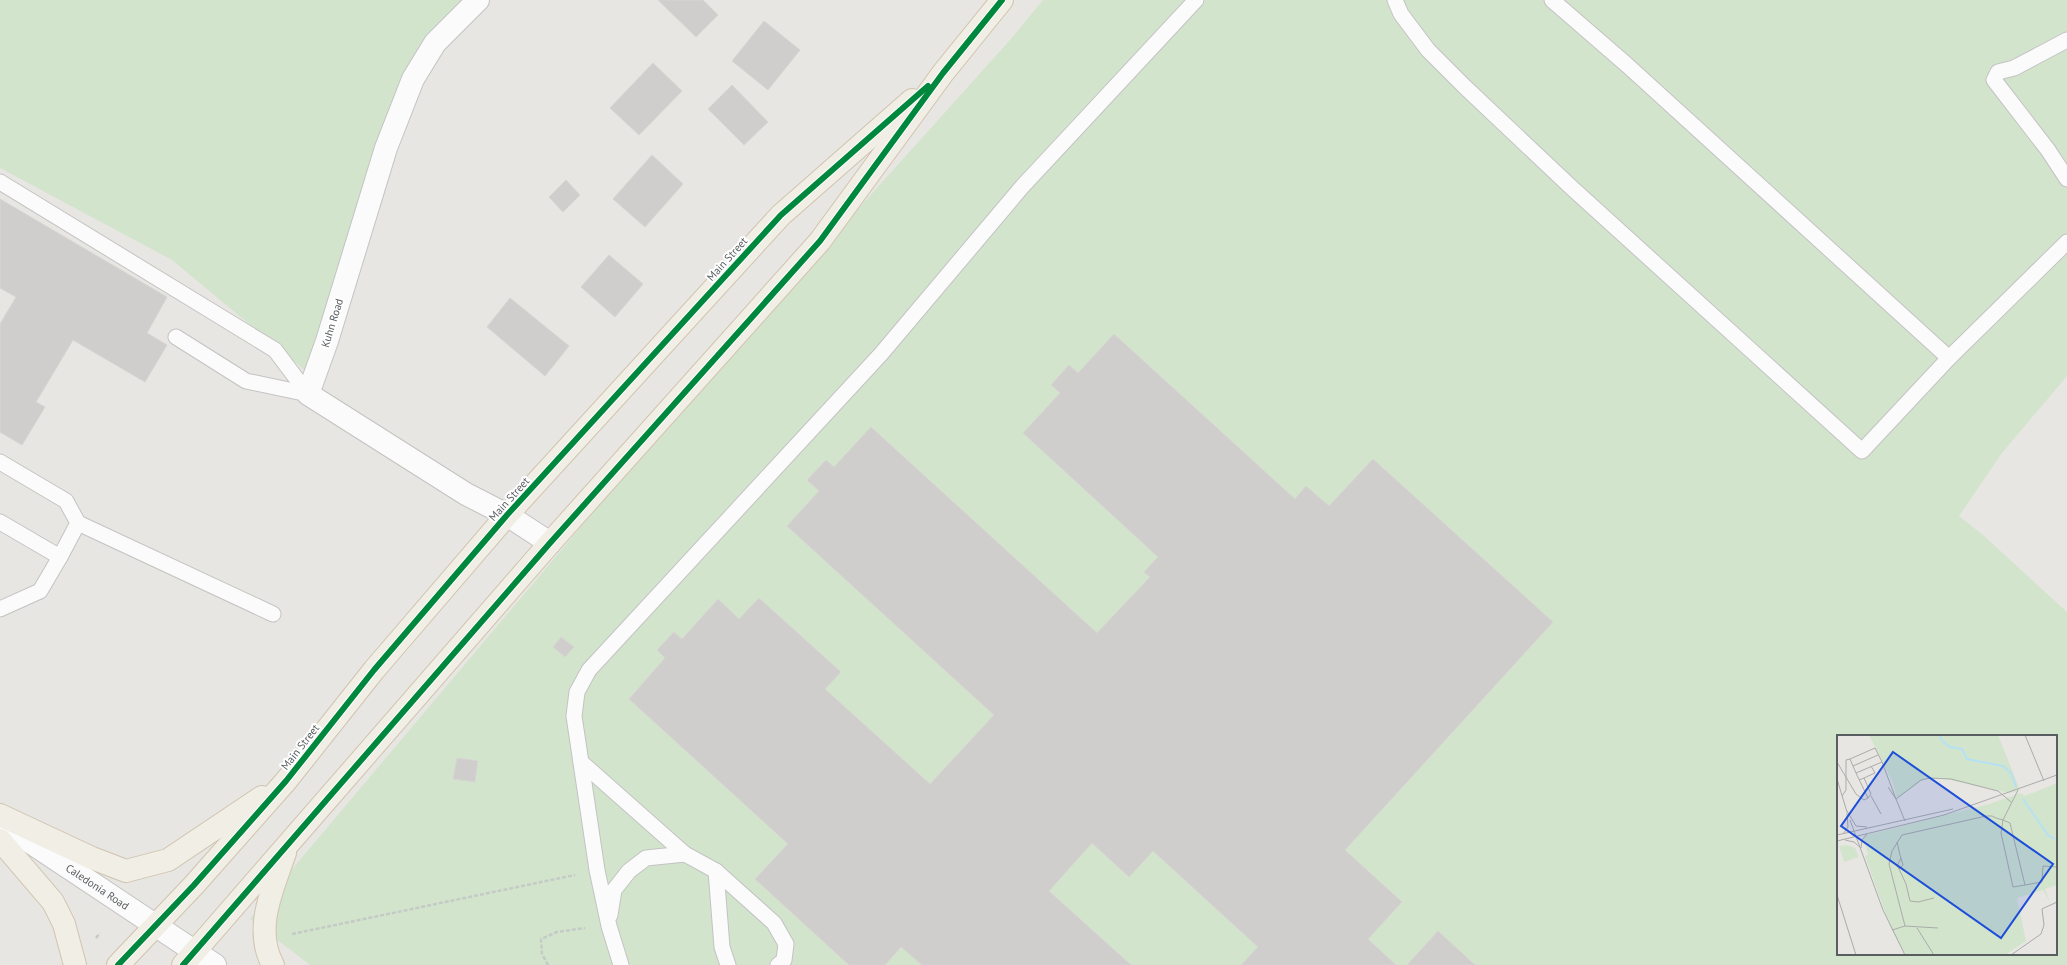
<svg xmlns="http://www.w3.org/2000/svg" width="2067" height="965" font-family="'PT Sans',sans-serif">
  <rect width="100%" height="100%" fill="#e8e6e2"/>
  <!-- green -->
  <g fill="#d3e4cd" fill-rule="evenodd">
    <path d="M0,0h489l-58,48 -111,335 -148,-123 -172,-92z"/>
    <path d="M1043,0h1024v376l-65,77 -43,63 24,19 84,77v353h-1757l-60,-46 464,-550 296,-329zM1838,736h218v218h-218z"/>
  </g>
  <!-- building -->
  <g fill="#d0cecc" stroke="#d7d5d2">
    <path d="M658,0h45l15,15 -22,22z"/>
    <path d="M764,21l36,29 -32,40 -36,-29z"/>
    <path d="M653,63l29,28 -43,44 -29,-27z"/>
    <path d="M732,85l36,37 -24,23 -36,-36z"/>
    <path d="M652,155l31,29 -38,43 -32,-28z"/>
    <path d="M566,180l14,15 -17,17 -14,-15z"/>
    <path d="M0,199l167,98 -20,36 20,12 -22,37 -72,-42 -37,62 9,5 -23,38 -22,-13v-108l16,-27 -16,-9z"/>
    <path d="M609,255l34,29 -28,33 -34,-30z"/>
    <path d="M510,298l59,48 -24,30 -58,-49z"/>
    <path d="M1114,334l181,165 11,-13 23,20 44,-47 180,163 -208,228 57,52 -34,37 28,26h-155l17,-18 -105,-96 -24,26 -37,-34 -43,48 82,74h-209l-21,-18 -16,18h-36l-94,-86 33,-35 -159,-145 36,-41 -8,-8 17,-18 8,7 36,-40 21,20 20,-21 82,74 -16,17 105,95 64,-69 -207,-189 32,-35 -12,-11 19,-20 8,7 37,-40 226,206 53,-56 -6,-5 14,-15 -135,-124 37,-40 -9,-8 18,-20 9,8z"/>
    <path d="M561,637l13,10 -9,10 -12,-10z"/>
    <path d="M457,758l21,3 -3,21 -22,-3z"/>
    <path d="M1438,931l37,34h-68z"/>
  </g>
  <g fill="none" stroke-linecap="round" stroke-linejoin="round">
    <!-- service casing -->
    <g stroke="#c3c3c3" stroke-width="17">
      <g id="service">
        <path d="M1395,0l6,14 27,36 37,37 107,101 290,263 87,-93 -322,-293 -75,-65"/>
        <path d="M2067,40l-53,28 -16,4 -4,8 54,70 19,29"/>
        <path d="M0,182l275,168 33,44"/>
        <path d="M176,337l70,44 62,13"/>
        <path d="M1949,358l118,-116"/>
        <path d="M0,462l66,39 12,22 -18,34"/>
        <path d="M0,522l60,35 -20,34 -40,18"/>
        <path d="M78,523l195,91"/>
        <path d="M581,762l104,92 31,17 58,52 12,21 -2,16 -6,5"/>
        <path d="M716,871l6,76 6,18"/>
        <path d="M610,915l4,-25 15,-19 17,-13 39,-4"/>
        <path d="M621,965l-12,-39 -12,-56 -23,-154 3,-24 12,-22 292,-316 140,-166 175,-188"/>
      </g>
    </g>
    <!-- minor casing -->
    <g stroke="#c3c3c3" stroke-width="24">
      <path id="minor" d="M478,0l-43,43 -22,36 -27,69 -59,193 -19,53 158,100 41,21 43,28"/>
    </g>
    <!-- tertiary casing -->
    <g stroke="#c3c3c3" stroke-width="24">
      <g id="tertiary">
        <path id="s1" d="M0,822l215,143"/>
      </g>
    </g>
    <!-- primary casing -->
    <g stroke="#d0c3b0" stroke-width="24">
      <g id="primary">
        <path d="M0,815l92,43 34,13 42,-11 94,-63"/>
        <path d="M0,840l53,62 11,22 11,41"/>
        <path d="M118,965l76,-80 92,-104 88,-111 133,-155 274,-300 131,-115"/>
        <path d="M183,965l367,-422 270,-302 123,-168 59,-73"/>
        <path d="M273,965c-20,-36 0,-77 12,-112"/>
      </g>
    </g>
    <!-- path -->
    <g stroke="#c4cac5" stroke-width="2.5" stroke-dasharray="4 2" stroke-linecap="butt">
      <path d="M292,934l283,-59"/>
      <path d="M96,938l4,-5"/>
      <path d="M548,965l-6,-11 -1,-15 16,-7 28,-4"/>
    </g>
    <!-- service -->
    <use href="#service" stroke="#fcfbfb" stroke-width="15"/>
    <!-- minor -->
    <use href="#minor" stroke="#fcfbfb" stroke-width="22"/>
    <!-- tertiary -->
    <use href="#tertiary" stroke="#fcfbfb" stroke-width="22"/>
    <!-- primary -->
    <use href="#primary" stroke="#f0eee5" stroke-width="22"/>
    <!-- cycleway casing -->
    <g stroke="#fff" stroke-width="8">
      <g id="cycleway">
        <path d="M118,965l76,-80 92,-104 88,-111 133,-155 274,-300 147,-129"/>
        <path d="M183,965l367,-422 270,-302 123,-168 59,-73"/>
      </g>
    </g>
    <!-- cycleway -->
    <use href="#cycleway" stroke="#00873e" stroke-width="6"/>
  </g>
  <g text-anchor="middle" stroke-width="4" stroke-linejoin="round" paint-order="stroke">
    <!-- street labels -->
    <g font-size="11" fill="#585d60" stroke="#fff">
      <text transform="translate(727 259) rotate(-48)" y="4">Main Street</text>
      <text transform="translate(332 323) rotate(-73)" y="4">Kuhn Road</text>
      <text transform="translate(509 499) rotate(-48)" y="4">Main Street</text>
      <text transform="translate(300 747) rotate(-52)" y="4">Main Street</text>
      <text dy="4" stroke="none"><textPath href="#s1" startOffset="117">Caledonia Road</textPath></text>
    </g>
  </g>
  <!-- overview -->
  <g transform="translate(1837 735)">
    <rect width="220" height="220" fill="#e8e6e2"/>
    <path d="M32,0h129l22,55 -11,3 -64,-14h-21l-27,20 -5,-18zM220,48v102l-12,4 5,13 -7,-12 -26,8 9,43 -21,14h-99l-15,-26 -26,-73 3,-1 -5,-19 126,-32 32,-11 4,3zM10,110l8,3 4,9 -15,5 -5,-16z" fill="#d3e4cd"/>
    <path fill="none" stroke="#b4e1f4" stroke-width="2" d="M103,0l2,6 8,6 12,2 5,10 36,7 8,7 5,14M186,64l25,36 7,4"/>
    <path fill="none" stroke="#aaabaa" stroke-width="1" d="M188,0l19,46M0,27l19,32 8,6 4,-2 -12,-25M45,27l14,37M16,31l25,-11M27,43l11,-5 -4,-7M0,44l10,33M22,45l5,-2 7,16 -3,4M51,52l8,12M5,61l4,-6v-30l4,-1 25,-11 7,14 -26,11 -6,-14M34,61l10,18M10,76l9,15 11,1M13,85l33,90 22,45M68,86l-9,-22 25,-19 9,-2 21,1 47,12 13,11M6,99l5,-7 -1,-14M0,100l116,-26M8,105l9,2 7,6M0,106l107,-26 113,-40M60,107l3,13 1,3 2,7 -4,4 -2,-3 4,-8M24,113l1,-8 5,-6M62,134l7,15 4,17 8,1 16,-4M188,150l17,-3 1,-16 14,1M0,160l19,60M68,191l-16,-62 3,-13 10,-16 84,-19h6l4,2 7,2 7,3 15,62 -12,2 -12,-54 2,-13 15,-30M80,193l17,27M55,195l13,-4 33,2M174,220l30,-21 3,-9 -2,-16 15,-7"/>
    <path fill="#1d4ed8" fill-opacity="0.15" stroke="#1d4ed8" stroke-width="2" d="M56,17l160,112 -52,74 -160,-112z"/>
    <rect width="220" height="220" fill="none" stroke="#585d60" stroke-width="2"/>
  </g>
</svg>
